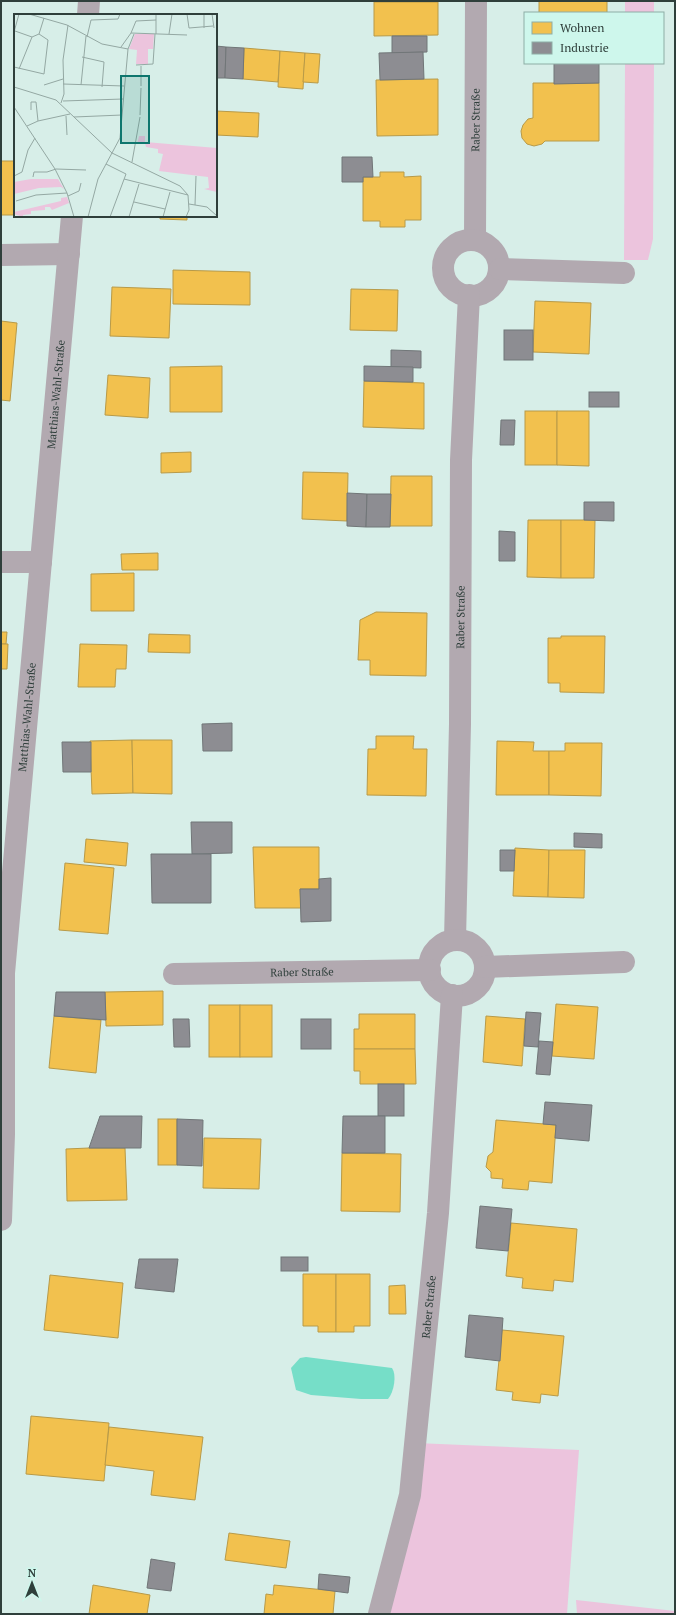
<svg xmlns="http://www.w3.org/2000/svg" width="676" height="1615" font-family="'PT Serif',serif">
  <rect width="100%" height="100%" fill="#d7eee8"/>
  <!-- green -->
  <g fill="#ecc4dd">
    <rect x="625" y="1" width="29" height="12"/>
    <path d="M625,63h29l-1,176 -5,21h-24z"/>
    <path d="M416,1443l163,7 -12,164h-188z"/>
    <path d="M576,1600l99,11v3h-98z"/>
  </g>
  <!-- water -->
  <path fill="#76dec8" d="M306,1357l86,11c5,7 2,24 -4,31h-27l-50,-4 -15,-5 -5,-22 9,-10z"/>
  <!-- homes -->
  <g fill="#f2c14e" stroke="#b89a48">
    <path d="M374,1h63l1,1h-64z"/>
    <rect x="539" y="1" width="68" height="12"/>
    <path d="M374,2h64v33l-64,1z"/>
    <path d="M244,48l36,3 -2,31 -35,-3z"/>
    <path d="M280,51l25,2 -2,36 -25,-2z"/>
    <path d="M305,53l15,1 -2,29 -15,-1z"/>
    <path d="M438,79v56l-61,1 -1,-56z"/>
    <path d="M533,83h66v58h-54l-3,3 -8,2 -7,-2 -5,-6 -1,-7 2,-6 5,-6 5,-1z"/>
    <path d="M216,111l43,2 -1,24 -42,-2z"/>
    <rect x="1" y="161" width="14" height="54"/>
    <path d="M380,172h24v5l17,-1v44h-16v7h-25v-6h-17v-44h17z"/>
    <path d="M160,216h27v4l-27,-1z"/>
    <path d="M173,270l77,2v33l-77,-1z"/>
    <path d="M112,287l59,2 -2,49 -59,-2z"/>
    <path d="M351,289l47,1 -1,41 -47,-1z"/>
    <path d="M535,301l56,2 -2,51 -56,-2z"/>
    <path d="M1,321l16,2 -7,78 -9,-1z"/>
    <path d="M222,366v46h-52v-45z"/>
    <path d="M108,375l42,3 -2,40 -43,-3z"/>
    <path d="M364,381l60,2v46l-61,-2z"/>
    <rect x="525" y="411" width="32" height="54"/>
    <path d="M557,411h32v55l-32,-1z"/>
    <path d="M191,452v20l-30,1v-20z"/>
    <path d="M303,472l45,1 -1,48 -45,-2z"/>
    <path d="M391,476h41v50h-42z"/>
    <path d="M528,520h33v58l-34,-1z"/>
    <path d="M561,520h34l-1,58h-33z"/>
    <path d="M158,553v17h-36l-1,-16z"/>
    <path d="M134,573v38h-43v-37z"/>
    <path d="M376,612l51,1 -1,63 -56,-1v-15h-12l2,-40z"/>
    <path d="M1,632h6l-1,12h-5z"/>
    <path d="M149,634l41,1v18l-42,-1z"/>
    <path d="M561,636h44l-1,57 -44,-1v-9h-12v-45h13z"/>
    <path d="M1,644h7l-1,25h-6z"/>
    <path d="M80,644l47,1 -1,24h-10l-1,18h-37z"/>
    <path d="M376,736h38l-1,13h14l-1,47 -59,-1 1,-46h8z"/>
    <path d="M132,740l1,53 -41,1 -2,-53z"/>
    <path d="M132,740h40v54l-39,-1z"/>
    <path d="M497,741l37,1 -1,9h16v44h-53z"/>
    <path d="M565,743h37l-1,53 -52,-1v-44h16z"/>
    <path d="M86,839l42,4 -2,23 -42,-4z"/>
    <path d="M253,847h66v42h-19l1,19h-46z"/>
    <path d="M515,848l34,2 -1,47 -35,-1z"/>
    <path d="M549,850h36l-1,48 -36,-1z"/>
    <path d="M65,863l49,5 -6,66 -49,-4z"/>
    <path d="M163,991v34l-57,1 -1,-34z"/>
    <path d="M556,1004l42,3 -4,52 -42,-3z"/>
    <rect x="209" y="1005" width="31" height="52"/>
    <rect x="240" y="1005" width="32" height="52"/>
    <path d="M359,1014h56v35h-61v-20h5z"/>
    <path d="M54,1016l47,4 -5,53 -47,-5z"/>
    <path d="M486,1016l39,3 -3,47 -39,-4z"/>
    <path d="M354,1049h61l1,35h-56v-13h-6z"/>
    <rect x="158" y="1119" width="19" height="46"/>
    <path d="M496,1120l60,5 -4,58 -23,-2 -1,9 -26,-2 1,-9 -12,-1v-6l-5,-5 2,-11 5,-4z"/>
    <path d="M204,1138l57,1 -2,50 -56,-1z"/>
    <path d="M89,1148h36l2,52 -60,1 -1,-52z"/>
    <path d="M342,1153l59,1 -1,58 -59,-1z"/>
    <path d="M511,1223l66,6 -4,53 -19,-2 -1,11 -31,-3 1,-10 -17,-2z"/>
    <path d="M303,1274h33v58h-18v-6h-15z"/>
    <path d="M336,1274h34v52h-16v6h-18z"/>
    <path d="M50,1275l73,8 -5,55 -74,-8z"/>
    <path d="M405,1285l1,29h-17v-28z"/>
    <path d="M502,1330l62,6 -6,60 -17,-2 -1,9 -28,-3 1,-8 -17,-2z"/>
    <path d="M31,1416l78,7 -5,58 -78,-7z"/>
    <path d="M109,1427l94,10 -8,63 -44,-5 3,-24 -49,-6z"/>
    <path d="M229,1533l61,8 -4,27 -61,-8z"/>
    <path d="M93,1585l57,10 -3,19h-58z"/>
    <path d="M274,1585l61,6 -2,23h-69l2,-20 7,1z"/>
  </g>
  <!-- industry -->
  <g fill="#8d8d92" stroke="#717678">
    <path d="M392,36h35v16l-35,1z"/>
    <path d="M216,46l10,1 -1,31h-9z"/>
    <path d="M226,47l18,1 -1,31 -18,-1z"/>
    <path d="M423,52l1,27 -44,1 -1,-27z"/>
    <path d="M554,63h45v20l-45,1z"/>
    <path d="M342,157h30l1,20h-10v5h-21z"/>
    <rect x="504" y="330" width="29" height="30"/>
    <path d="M391,350l30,1v17l-30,-1z"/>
    <path d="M364,366l49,1v15l-49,-1z"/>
    <rect x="589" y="392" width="30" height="15"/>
    <path d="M501,420h14l-1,25h-14z"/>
    <path d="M347,493l20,1 -1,33 -19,-1z"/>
    <path d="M367,494h24l-1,33h-24z"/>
    <path d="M584,502h30v19l-30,-1z"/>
    <path d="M499,531l16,1v29h-16z"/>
    <path d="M232,723v28h-29l-1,-27z"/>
    <path d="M62,742h29v30h-28z"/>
    <path d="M191,822h41v31l-40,1z"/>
    <path d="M574,833l28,1v14l-28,-1z"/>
    <path d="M500,850h15l-1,21h-14z"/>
    <path d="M151,854h60v49h-59z"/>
    <path d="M331,878v43l-30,1 -1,-33h19v-10z"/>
    <path d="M56,992h49l1,28 -52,-4z"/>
    <path d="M526,1012l15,1 -3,34 -14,-1z"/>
    <path d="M173,1019h16l1,28h-16z"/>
    <rect x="301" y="1019" width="30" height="30"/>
    <path d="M539,1041l14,1 -3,33 -14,-1z"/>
    <rect x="378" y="1084" width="26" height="32"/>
    <path d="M545,1102l47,3 -3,36 -34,-3 1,-13 -13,-1z"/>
    <path d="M100,1116h42l-1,32h-52z"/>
    <path d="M343,1116h42v37h-43z"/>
    <path d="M177,1119l26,1 -1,46 -25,-1z"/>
    <path d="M480,1206l32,3 -4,42 -32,-3z"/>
    <rect x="281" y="1257" width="27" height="14"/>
    <path d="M139,1259h39l-4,33 -39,-4z"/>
    <path d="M469,1315l34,3 -3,43 -35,-4z"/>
    <path d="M151,1559l24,4 -4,28 -24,-3z"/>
    <path d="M319,1574l31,3 -2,16 -30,-4z"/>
  </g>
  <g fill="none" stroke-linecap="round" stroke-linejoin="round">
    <!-- minor -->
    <g stroke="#b2a9b0" stroke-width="22">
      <path d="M88,15l1,-14"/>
      <path id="s1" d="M475,240l1,-239"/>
      <circle cx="471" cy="268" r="28"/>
      <path d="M1,255l68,-1"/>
      <path d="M500,269l124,4"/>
      <path d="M1,562h40"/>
      <path id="s2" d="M455,940l5,-216 1,-264 8,-165"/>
      <circle cx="457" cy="968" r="28"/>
      <path d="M485,967l139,-5"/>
      <path id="s3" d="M174,974l256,-4"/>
      <path id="s4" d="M1,1220l3,-86v-161l68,-757"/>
      <path id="s5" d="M379,1614l31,-119 28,-282 14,-218"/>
    </g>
  </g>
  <g text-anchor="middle" stroke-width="4" stroke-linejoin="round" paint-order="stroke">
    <!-- street labels -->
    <g font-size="11" fill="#2f3f3b" stroke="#cef7ec">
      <text dy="4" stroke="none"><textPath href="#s1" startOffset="120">Raber Straße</textPath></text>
      <text dy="4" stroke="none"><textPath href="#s4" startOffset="828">Matthias-Wahl-Straße</textPath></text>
      <text dy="4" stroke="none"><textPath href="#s2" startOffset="323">Raber Straße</textPath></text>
      <text dy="4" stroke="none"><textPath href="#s4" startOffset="504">Matthias-Wahl-Straße</textPath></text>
      <text dy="4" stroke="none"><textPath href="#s3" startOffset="128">Raber Straße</textPath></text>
      <text dy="4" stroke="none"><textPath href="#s5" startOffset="312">Raber Straße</textPath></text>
    </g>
  </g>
  <!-- overview -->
  <g transform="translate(14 14)">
    <rect width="203" height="203" fill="#d7eee8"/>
    <path d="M121,20h19l-1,15h-5v15h-12l1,-14 -8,-1zM125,122h6v6l72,6v44l-13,-3 5,-1 -1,-11 -49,-6 4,-17 -5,-1v-4l-12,-2 -1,-4 -8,1zM17,165h27l6,10 -3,-2 -22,1 -25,6v-12zM53,183l2,6 -17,7 -2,-3h-5v3l-14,1v3l-8,1v2l-9,-3v-2l47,-11v-3z" fill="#ecc4dd"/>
    <path fill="none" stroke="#94a8a3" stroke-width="1" d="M15,0l38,11 35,19 26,5 6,-15M142,0v20M173,0l2,14 24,-2M198,0l2,14M190,14v-14M1,17l17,6M0,18l5,-18M117,19l5,-12 20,-1M155,20l3,-20M18,23l7,-3 5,-16M73,23l4,-17 27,-1 2,-5M107,33l10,-14 56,2M68,43l22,5 -2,25M122,51l17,-1 2,-30M0,53l30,7 4,-34 -9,-6M5,55l13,-32M49,70l61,2M30,71l19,-6M67,71l5,-49M127,72v-20M0,73l42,13 56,53 68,33 8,9 1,15 -3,7M49,87l60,-2M47,89l3,-9 -1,-34 5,-35M0,93l41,62 12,24 7,24M17,96v-8h5l2,19M126,101l1,-27M52,102l1,19M60,103l48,-2M13,112l11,-5 32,-7M118,148l8,-45M92,150l20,10 -16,43M0,162l8,-4 6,-22 7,-12M19,163l1,-5h13l9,-3 30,1M110,165l64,16M54,182l11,-5 2,-8M2,187l20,-6 31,-2M120,188l31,7M175,190l18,3 10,9M181,191l1,-29M74,203l10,-38 22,-41 8,-89M115,203l10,-33M149,203l7,-25"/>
    <path fill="#0f766e" fill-opacity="0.15" stroke="#0f766e" stroke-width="2" d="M107,62h28v67h-28z"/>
    <rect width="203" height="203" fill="none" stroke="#2f3f3b" stroke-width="2"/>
  </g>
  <!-- border -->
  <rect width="676" height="1615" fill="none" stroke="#2f3f3b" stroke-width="4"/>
  <!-- legend -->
  <rect x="524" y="12" width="140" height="52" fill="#cef7ec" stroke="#8eada5"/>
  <rect x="532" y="22" width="20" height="12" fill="#f2c14e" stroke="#8eada5"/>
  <text x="560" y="32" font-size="12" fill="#2f3f3b">Wohnen</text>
  <rect x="532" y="42" width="20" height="12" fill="#8d8d92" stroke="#8eada5"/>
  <text x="560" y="52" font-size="12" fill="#2f3f3b">Industrie</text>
  <!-- north arrow -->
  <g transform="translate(32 1583)" stroke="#cef7ec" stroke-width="3" paint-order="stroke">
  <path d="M0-3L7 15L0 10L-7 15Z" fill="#2f3f3b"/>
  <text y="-6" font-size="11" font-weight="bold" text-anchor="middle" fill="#2f3f3b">N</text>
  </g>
</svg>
